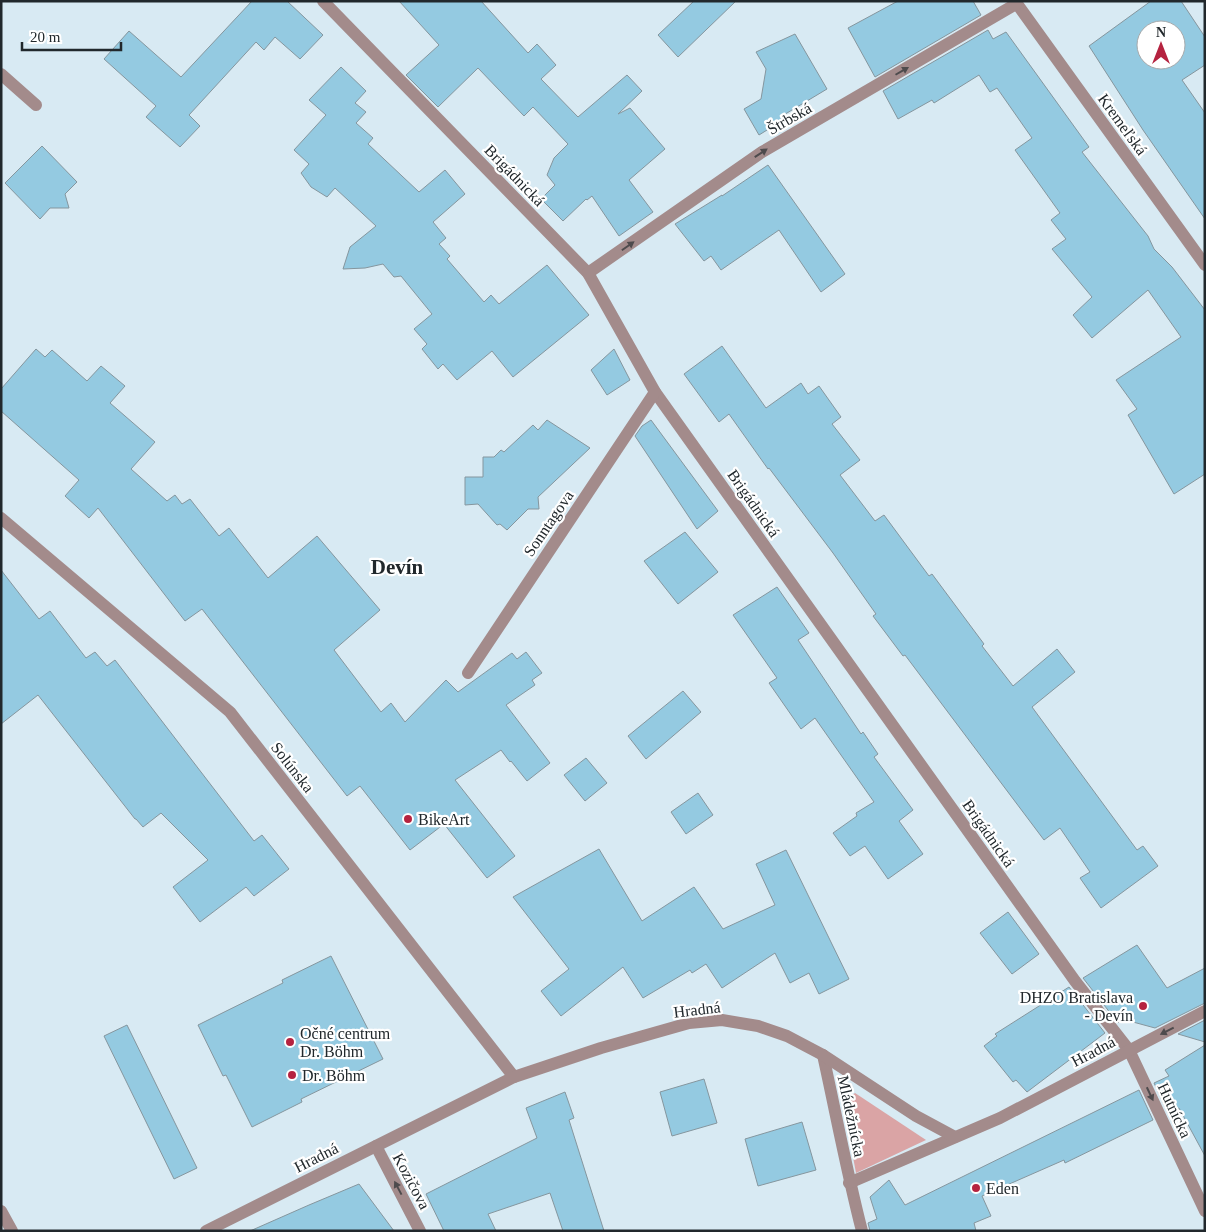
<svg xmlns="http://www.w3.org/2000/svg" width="1206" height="1232" font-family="'Times New Roman',serif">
  <rect width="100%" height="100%" fill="#d8eaf3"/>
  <!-- green -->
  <path fill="#daa4a5" d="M855,1093l71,47 -70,33 -13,-70z"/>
  <!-- building -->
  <g fill="#94cae1" stroke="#85969e" fill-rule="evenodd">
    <path d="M252,1h35l36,34 -23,24 -25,-22 -11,13 -8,-8 -67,73 11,11 -20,21 -34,-30 10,-11 -52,-47 25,-28 52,46z"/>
    <path d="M399,1h82l47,52 9,-9 19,21 -15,14 37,38 49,-42 15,16 -24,23 12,-6 35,41 -36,31 24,32 -34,24 -27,-40 -5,4 -1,-1 -23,22 -22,-22 14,-14 -8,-10 7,-17 14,-14 -35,-37 -9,9 -46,-48 -40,39 -32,-32 33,-30z"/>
    <path d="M694,1h42l-58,56 -20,-22z"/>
    <path d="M898,1h75l8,14 -106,62 -27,-49z"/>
    <path d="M1151,1h30l24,36v28l-23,15 23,33v106l-62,-89 -54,-84zM1146,30h30v30h-30z"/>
    <path d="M988,30l5,9 13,-7 83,115 -7,5 66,84 6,13 18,18 33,43v164l-31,20 -46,-79 9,-6 -21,-29 65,-43 -33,-47 -56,48 -19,-23 19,-18 -40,-48 14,-10 -15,-19 9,-7 -45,-63 17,-12 -35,-50 -7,4 -11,-17 -45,28 -2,-3 -34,19 -15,-28z"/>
    <path d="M795,34l32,55 -45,27 -2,6 -21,13 -15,-26 17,-10 5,-30 -10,-17z"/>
    <path d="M341,67l25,24 -11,12 11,9 -10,11 17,15 -5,6 51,48 26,-22 20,24 -32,28 13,16 -7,6 11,12 -3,3 37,43 7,-7 8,9 48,-39 42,50 -76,62 -21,-26 -35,29 -14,-16 -5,5 -16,-20 5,-5 -13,-15 18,-15 -31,-38 -7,1 -11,-13 -18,4 -22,1 7,-22 26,-21 -41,-38 -8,9 -16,-10 -10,-14 8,-9 -15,-14 32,-35 -17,-15z"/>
    <path d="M42,146l35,36 -12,12 4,14h-19l-10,11 -35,-36z"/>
    <path d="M768,165l77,109 -24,18 -42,-62 -58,40 -10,-14 -7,5 -29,-37 47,-29v1z"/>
    <path d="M722,346l44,62 35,-25 7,11 11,-8 22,31 -9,7 28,36 -20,15 35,46 9,-6 45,61 3,-2 52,70 -2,2 31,40 44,-37 18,23 -43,35 105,143 6,-4 15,20 -57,42 -21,-30 10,-6 -30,-44 -16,12 -139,-185 -2,1 -30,-40 3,-2 -43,-61 -64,-85 -1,1 -39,-55 -10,8 -35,-48z"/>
    <path d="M36,349l9,8 7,-7 35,31 14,-15 24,20 -15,17 45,39 -24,27 36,32 8,-6 7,9 8,-5 29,37 10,-8 39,50 49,-42 63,74 -46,40 47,62 10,-9 14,19 41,-42 12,12 54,-39 5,6 9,-7 16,21 -10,7 3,5 -29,20 44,58 -23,18 -16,-20 -1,1 -9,-12 -46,30 60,76 -28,22 -43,-54 -34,26 -50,-64 -13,10 -145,-187 -17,12 -87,-113 -9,10 -24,-22 14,-16 -78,-69v-22z"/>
    <path d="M614,349l16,31 -23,15 -16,-25z"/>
    <path d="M547,420l43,28 -52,49 1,12h-11l-21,21 -7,-6 -3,1 -19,-21 -13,1v-28h18v-20h11l7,-7 3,2 29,-27 5,5z"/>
    <path d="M651,420l67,91 -21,18 -62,-93 7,-10z"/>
    <path d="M685,532l33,40 -40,32 -34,-43z"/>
    <path d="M1,570l38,49 11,-8 36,47 9,-6 12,14 8,-6 139,181 8,-6 27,34 -35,27 -8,-9 -46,35 -27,-35 35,-27 -47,-47 -18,14 -7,-8h-1l-97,-124 -37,29z"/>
    <path d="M777,587l32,46 -11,7 63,94 2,-2 15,22 -4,3 39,53 -14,11 24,33 -35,25 -23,-33 -15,10 -17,-23 24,-17 -1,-3 18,-11 -59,-84 -14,11 -32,-46 8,-5 -44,-63z"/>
    <path d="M683,691l18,21 -55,47 -18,-23z"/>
    <path d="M586,758l21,25 -22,18 -21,-26z"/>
    <path d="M698,793l15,22 -27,19 -15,-22z"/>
    <path d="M599,849l43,72 52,-34 29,42 52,-24 -19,-41 30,-14 63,129 -30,15 -10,-21 -19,10 -15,-30 -53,35 -16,-24 -14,9 -2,-3 -47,28 -20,-31 -62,49 -20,-25 28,-22 -56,-72z"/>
    <path d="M1008,912l31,42 -27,20 -32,-41z"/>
    <path d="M1137,945l30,43 38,-20v35l-50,25 -33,-9 -4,4 -35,-45z"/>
    <path d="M331,956l52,103 -82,40 1,3 -50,25 -26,-52 -3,1 -25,-51 85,-42 -1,-3z"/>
    <path d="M1069,987l36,46 -78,59 -11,-12 -3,2 -29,-36 13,-10 -2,-2z"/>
    <path d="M1205,1020v22l-27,-8z"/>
    <path d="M127,1025l70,143 -23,11 -70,-143z"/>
    <path d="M1205,1045v111l-26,-48 -11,5 -14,-30 15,-7 -4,-6z"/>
    <path d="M704,1079l13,44 -45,13 -12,-44z"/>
    <path d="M1139,1090l14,30 -88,43 -1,-3 -82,36 9,20 -17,7 2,8h-106l-2,-8 9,-4 -7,-22 19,-17 16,25z"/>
    <path d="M565,1092l9,26 -5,2 35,111h-41l-13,-38 -62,21 8,17h-52l-18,-37 111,-56 -11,-30z"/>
    <path d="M802,1122l14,48 -58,16 -13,-47z"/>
    <path d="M359,1184l35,47h-144l59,-26z"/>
  </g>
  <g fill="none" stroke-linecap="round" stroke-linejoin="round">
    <!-- minor -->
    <g stroke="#a38b8b" stroke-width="12">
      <path d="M323,1l265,272 67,119 420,589 54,69 76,161"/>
      <path d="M1015,1l190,264"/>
      <path d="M1,74l35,31"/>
      <path d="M588,273l174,-121 254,-148"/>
      <path d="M1,518l229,194 284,365"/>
      <path d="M468,673l187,-281"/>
      <path d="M823,1055c13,59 24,118 39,176"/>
      <path d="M376,1146l44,85"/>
      <path d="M849,1183l151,-65 205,-107"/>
      <path d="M1,1211l11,20"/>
      <path d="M206,1231l308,-154 87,-29 88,-25 33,-3 36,6 29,10 36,19 93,61 39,21"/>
    </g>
  </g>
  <!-- one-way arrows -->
  <defs><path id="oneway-solid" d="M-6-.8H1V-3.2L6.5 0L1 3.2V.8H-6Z" transform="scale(1.25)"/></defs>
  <g fill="#4e4b4d">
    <use href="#oneway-solid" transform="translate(902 71) rotate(-30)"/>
    <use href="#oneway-solid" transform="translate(761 153) rotate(-33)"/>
    <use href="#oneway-solid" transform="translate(628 246) rotate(-35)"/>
    <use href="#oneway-solid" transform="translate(1167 1031) rotate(153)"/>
    <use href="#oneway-solid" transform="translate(1150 1094) rotate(65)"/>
    <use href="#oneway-solid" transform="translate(398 1188) rotate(-118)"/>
  </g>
  <!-- markers -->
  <g fill="#b52340" stroke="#fff" stroke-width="2">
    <circle cx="408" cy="819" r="5"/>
    <circle cx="1143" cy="1006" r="5"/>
    <circle cx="290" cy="1042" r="5"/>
    <circle cx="292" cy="1075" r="5"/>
    <circle cx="976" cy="1188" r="5"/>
  </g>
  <g text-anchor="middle" stroke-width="4.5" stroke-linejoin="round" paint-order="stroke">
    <!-- street labels -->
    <g font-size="16" fill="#21282c" stroke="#fff">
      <text transform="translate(789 118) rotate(-30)" y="6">Štrbská</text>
      <text transform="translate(1123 124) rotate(54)" y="6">Kremeľská</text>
      <text transform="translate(515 175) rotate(46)" y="6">Brigádnická</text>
      <text transform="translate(754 503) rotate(55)" y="6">Brigádnická</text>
      <text transform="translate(548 523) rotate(-56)" y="6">Sonntagova</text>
      <text transform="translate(293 767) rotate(52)" y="6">Solúnska</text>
      <text transform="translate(989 833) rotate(55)" y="6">Brigádnická</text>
      <text transform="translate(697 1009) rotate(-7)" y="6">Hradná</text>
      <text transform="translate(1093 1051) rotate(-28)" y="6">Hradná</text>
      <text transform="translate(1175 1110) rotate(65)" y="6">Hutnícka</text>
      <text transform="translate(852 1116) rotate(78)" y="6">Mládežnícka</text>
      <text transform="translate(316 1157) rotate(-27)" y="6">Hradná</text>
      <text transform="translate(412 1181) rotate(62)" y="6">Kozičova</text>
    </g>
    <!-- poi labels -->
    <g font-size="16" fill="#21282c" stroke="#fff" text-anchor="start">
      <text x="418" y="825">BikeArt</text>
      <text x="1133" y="1003" text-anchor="end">DHZO Bratislava<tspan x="1133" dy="18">- Devín</tspan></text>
      <text x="300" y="1039">Očné centrum<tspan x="300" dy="18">Dr. Böhm</tspan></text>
      <text x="302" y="1081">Dr. Böhm</text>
      <text x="986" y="1194">Eden</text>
    </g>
    <!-- district labels -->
    <g font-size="21" font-weight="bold" fill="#21282c" stroke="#fff">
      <text x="397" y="574">Devín</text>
    </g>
  </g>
  <!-- border -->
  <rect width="1206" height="1232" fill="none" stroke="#21282c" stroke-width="5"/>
  <!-- north arrow -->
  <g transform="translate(1161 45)"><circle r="24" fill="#ffffff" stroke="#a6a9ab"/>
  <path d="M0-4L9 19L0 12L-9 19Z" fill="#b52340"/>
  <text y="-8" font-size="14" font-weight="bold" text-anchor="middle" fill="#21282c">N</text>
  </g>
  <!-- scale -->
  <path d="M22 42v8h99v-8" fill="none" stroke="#21282c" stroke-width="2.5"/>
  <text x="30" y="42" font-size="15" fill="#21282c" stroke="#ffffff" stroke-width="4" paint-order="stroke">20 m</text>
</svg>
